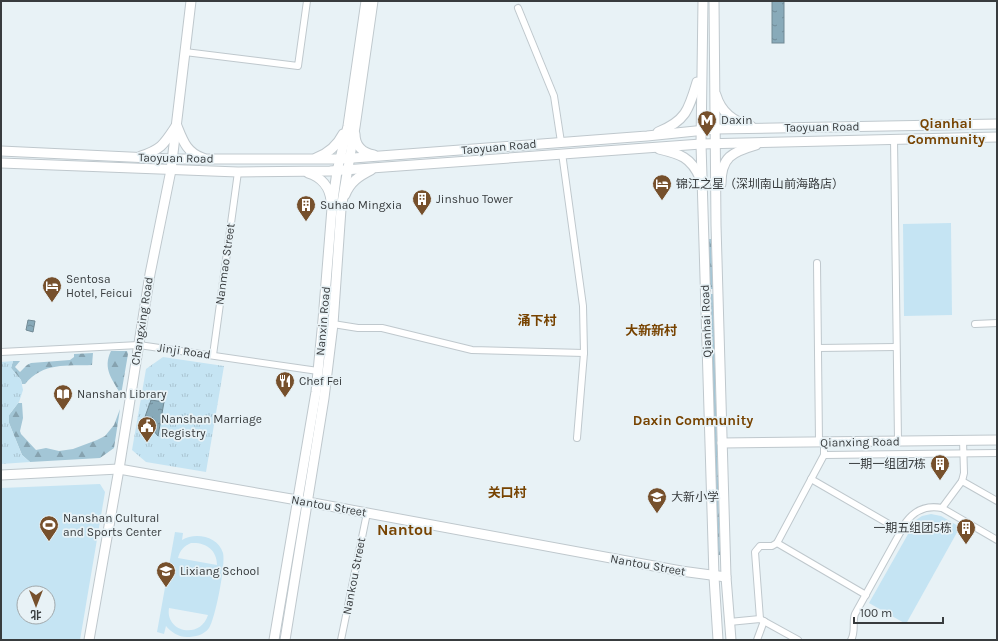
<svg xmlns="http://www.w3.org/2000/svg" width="998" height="641" font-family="Karla,'Noto Sans SC',sans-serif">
  <defs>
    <pattern id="forest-firs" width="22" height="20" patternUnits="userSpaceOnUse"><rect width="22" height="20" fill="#a3c6d6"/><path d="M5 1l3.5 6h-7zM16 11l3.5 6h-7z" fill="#86a2af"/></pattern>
    <pattern id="park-tufts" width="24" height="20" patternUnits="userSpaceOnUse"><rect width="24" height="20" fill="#c5e4f3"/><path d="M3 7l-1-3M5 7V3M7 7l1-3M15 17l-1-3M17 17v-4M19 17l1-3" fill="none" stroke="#aac4d1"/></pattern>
    <pattern id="water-ripples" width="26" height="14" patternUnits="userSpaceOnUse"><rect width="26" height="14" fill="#88aab9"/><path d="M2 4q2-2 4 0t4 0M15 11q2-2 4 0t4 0" fill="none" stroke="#708c98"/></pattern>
  </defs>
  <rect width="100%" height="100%" fill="#e8f2f6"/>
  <!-- green -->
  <g fill="#c5e4f3" fill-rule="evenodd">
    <path d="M951,223l1,92 -48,1 -1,-92z"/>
    <path d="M100,484l5,8 -25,148h-79v-152zM24,593h24v24h-24z"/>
    <path d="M931,514l10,2 19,11 -54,97 -37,-21 47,-83 6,-4z"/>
    <path d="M175,532l8,1 -1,7c13,-8 36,-4 41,13 3,11 -8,67 -14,75 -5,7 -14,9 -22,9 -9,0 -16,-5 -21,-11l-2,8 -7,-2zM191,543c15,-1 26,7 26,22l-39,-7c2,-8 6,-12 13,-15zM169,608l39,7c-8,25 -43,17 -39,-7z"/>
  </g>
  <!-- forest -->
  <g fill="url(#forest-firs)">
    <path d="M708,239h3l2,50h-4z"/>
    <path d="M710,294h3l7,261h-3z"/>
    <path d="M111,351h16l1,3 -7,41c-8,-15 -19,-26 -10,-44z"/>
    <path d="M93,353l-1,12c-25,1 -49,-3 -67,19h-3l-1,-4 -10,-12 2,-7h7l-5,6 5,5 7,-7 4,-2 39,-3 4,-3v-3z"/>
    <path d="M18,403h4l1,15 -3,13 1,3 15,16 10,-2 13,3 14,-2 24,-9 8,-4 9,-11 6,-16 -6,39 -14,10 -70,4 -8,-7 -13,-32v-8z"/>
  </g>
  <!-- park -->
  <g fill="url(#park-tufts)">
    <path d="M163,357l61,9 -18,106 -60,-10 -14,-12 14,-81z"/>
    <path d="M13,361l-2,7 10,12 2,10 -4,12 -10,13v8l13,32 8,7 -29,2v-102z"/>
  </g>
  <!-- water -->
  <g fill="url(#water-ripples)" stroke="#708994">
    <rect x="772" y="1" width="12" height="42"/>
    <path d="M28,320l7,1 -2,11 -7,-2z"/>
    <path d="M151,400l13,2 -6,34 -5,-6 -4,-1 -6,1 -2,-2z"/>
  </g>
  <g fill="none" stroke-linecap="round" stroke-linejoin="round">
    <!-- street casing -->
    <g stroke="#bfc8cd" stroke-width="8">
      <g id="street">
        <path d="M518,8l36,88 7,46"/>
        <path d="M185,52l113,14 9,-65"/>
        <path d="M894,138l4,303"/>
        <path d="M562,153l21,153 1,47 -7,85"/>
        <path d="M817,263l2,179"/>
        <path d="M333,324l25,4h24l90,22 112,3"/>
        <path d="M975,324l22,-1"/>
        <path d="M818,348l78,-1"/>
        <path d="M1,352l138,-7 179,26"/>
        <path d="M213,355l25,-183"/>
        <path d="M824,455l173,-2"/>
        <path d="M811,479l90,52"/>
        <path d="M962,481l2,-8 -1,-33"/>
        <path d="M942,508l20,-27 35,20"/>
        <path d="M777,543l89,52"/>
        <path d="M760,619l-5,-67 5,-6h12l5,-3 47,-88v-13"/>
        <path d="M729,622l31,-3 38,21"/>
        <path d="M341,640l26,-127"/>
        <path d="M757,640l7,-19"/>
        <path d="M851,640c5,-8 1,-18 4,-26l51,-92c9,-12 21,-17 36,-14l55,32"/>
      </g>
    </g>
    <!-- secondary casing -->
    <g stroke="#bfc8cd" stroke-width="11">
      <g id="secondary">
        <path d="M703,1l-2,143 13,433 4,63"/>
        <path d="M714,1l2,224 10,352 5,63"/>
        <path d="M716,95c5,17 18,27 35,31"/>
        <path d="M177,126c6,15 10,27 26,32"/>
        <path d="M658,132c28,-11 31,-23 39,-50"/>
        <path d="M355,134c0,12 8,19 19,21"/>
        <path d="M659,149c21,5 32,8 41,29"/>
        <path d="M1,151l171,8h168l307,-23 68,-7 282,-5"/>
        <path d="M141,156c21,-7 23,-12 35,-30"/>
        <path d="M316,158c13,-5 21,-12 27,-24"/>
        <path d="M1,163l237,9 92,-1 371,-27 296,-7"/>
        <path d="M308,173c13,4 22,14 23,28"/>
        <path d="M721,184c0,-27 11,-32 35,-39"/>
        <path d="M345,195c5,-13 14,-19 26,-25"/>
        <path d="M722,443l275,-3"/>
        <path d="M1,475l118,-6 178,31 384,71 45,6"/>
        <path d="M89,640l30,-171 31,-195 21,-104 20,-169"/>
        <path d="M274,640l42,-248 7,-72 9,-112 5,-37 11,-45 18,-125"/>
        <path d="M285,640l39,-242 9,-74 8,-115 14,-82 18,-126"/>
      </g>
    </g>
    <!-- street -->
    <use href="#street" stroke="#fff" stroke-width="6"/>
    <!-- secondary -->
    <use href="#secondary" stroke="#fff" stroke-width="9"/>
  </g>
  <!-- icons -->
  <defs>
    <g id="metro-pin" transform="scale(1)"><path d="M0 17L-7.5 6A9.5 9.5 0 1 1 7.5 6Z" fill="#76502c" stroke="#e8f2f6"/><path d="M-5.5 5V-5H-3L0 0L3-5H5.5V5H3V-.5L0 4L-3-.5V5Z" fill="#fff"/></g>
    <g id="hotel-pin" transform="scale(1)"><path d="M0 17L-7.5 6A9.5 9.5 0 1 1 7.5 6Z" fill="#76502c" stroke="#e8f2f6"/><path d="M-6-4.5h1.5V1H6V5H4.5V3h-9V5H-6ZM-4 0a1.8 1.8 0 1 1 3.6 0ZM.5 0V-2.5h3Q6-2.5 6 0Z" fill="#fff"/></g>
    <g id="building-pin" transform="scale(1)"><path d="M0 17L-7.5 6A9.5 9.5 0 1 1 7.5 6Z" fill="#76502c" stroke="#e8f2f6"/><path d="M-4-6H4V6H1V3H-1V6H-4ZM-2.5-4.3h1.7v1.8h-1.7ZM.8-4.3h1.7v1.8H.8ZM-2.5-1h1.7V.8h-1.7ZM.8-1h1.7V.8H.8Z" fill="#fff"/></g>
    <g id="restaurant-pin" transform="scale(1)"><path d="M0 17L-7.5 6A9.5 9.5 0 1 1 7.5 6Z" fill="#76502c" stroke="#e8f2f6"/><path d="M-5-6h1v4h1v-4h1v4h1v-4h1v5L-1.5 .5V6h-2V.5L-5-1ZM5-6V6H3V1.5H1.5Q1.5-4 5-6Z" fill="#fff"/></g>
    <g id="library-pin" transform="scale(1)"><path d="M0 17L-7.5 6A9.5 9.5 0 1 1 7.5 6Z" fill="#76502c" stroke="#e8f2f6"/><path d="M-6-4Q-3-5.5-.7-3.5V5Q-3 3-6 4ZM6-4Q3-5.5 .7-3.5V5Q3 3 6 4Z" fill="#fff"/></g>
    <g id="civic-pin" transform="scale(1)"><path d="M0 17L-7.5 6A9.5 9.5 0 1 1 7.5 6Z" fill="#76502c" stroke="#e8f2f6"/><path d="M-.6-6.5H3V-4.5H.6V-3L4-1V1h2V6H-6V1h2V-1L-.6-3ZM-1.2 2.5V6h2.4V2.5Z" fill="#fff"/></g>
    <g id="school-pin" transform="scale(1)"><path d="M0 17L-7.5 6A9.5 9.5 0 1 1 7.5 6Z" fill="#76502c" stroke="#e8f2f6"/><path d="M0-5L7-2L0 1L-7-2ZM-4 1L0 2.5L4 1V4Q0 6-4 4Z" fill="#fff"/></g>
    <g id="stadium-pin" transform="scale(1)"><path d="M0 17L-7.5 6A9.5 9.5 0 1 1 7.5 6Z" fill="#76502c" stroke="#e8f2f6"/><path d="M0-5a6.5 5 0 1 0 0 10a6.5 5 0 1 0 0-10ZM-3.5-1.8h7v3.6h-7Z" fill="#fff"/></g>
  </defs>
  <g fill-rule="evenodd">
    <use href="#metro-pin" x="707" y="120"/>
    <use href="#hotel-pin" x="662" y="184"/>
    <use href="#building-pin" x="422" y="199"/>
    <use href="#building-pin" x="306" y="205"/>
    <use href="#hotel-pin" x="52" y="286"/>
    <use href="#restaurant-pin" x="285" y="381"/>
    <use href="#library-pin" x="63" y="394"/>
    <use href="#civic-pin" x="147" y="426"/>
    <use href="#building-pin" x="940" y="464"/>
    <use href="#school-pin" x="657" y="497"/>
    <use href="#stadium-pin" x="49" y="525"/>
    <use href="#building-pin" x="966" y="528"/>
    <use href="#school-pin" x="166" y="571"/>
  </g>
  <g text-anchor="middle" stroke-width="3.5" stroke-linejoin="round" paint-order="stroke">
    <!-- poi labels -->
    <g font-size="12" fill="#383c3e" stroke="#e8f2f6" text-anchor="start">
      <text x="721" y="124">Daxin</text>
      <text x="676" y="188">锦江之星（深圳南山前海路店）</text>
      <text x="436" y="203">Jinshuo Tower</text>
      <text x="320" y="209">Suhao Mingxia</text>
      <text x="66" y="283">Sentosa<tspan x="66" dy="14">Hotel, Feicui</tspan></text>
      <text x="299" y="385">Chef Fei</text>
      <text x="77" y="398">Nanshan Library</text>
      <text x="161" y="423">Nanshan Marriage<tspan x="161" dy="14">Registry</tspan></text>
      <text x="926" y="468" text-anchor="end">一期一组团7栋</text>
      <text x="671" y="501">大新小学</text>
      <text x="63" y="522">Nanshan Cultural<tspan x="63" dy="14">and Sports Center</tspan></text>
      <text x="952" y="532" text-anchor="end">一期五组团5栋</text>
      <text x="180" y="575">Lixiang School</text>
    </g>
    <!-- street labels -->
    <g font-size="12" fill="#383c3e" stroke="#e8f2f6">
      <text transform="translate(822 127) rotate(-1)" y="4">Taoyuan Road</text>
      <text transform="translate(499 147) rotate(-5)" y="4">Taoyuan Road</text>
      <text transform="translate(176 158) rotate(1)" y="4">Taoyuan Road</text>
      <text transform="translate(225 264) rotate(-82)" y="4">Nanmao Street</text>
      <text transform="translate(142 321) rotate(-81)" y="4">Changxing Road</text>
      <text transform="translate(323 321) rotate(-85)" y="4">Nanxin Road</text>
      <text transform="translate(706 321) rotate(-92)" y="4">Qianhai Road</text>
      <text transform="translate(184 351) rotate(8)" y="4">Jinji Road</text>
      <text transform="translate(860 442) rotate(-1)" y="4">Qianxing Road</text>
      <text transform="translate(329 506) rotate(10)" y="4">Nantou Street</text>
      <text transform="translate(648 565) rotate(10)" y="4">Nantou Street</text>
      <text transform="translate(354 576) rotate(-79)" y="4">Nankou Street</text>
    </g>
    <!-- neighbourhood labels -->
    <g font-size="13" font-weight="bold" fill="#774300" stroke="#e8f2f6">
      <text x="537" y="325">涌下村</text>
      <text x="651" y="335">大新新村</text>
      <text x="507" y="497">关口村</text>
    </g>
    <!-- quarter labels -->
    <g font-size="14" font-weight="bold" fill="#774300" stroke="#e8f2f6">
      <text x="946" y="128">Qianhai<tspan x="946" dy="16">Community</tspan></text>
      <text x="693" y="425">Daxin Community</text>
    </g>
    <!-- district labels -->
    <g font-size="16" font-weight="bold" fill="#774300" stroke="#e8f2f6">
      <text x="405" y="535">Nantou</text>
    </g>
  </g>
  <!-- border -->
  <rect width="998" height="641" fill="none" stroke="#383c3e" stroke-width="4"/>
  <!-- north arrow -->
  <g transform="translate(36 605) rotate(180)"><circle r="19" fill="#e8f2f6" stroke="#a2a9ac"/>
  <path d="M0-3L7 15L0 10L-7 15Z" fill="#76502c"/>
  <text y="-6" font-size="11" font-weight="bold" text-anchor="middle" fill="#383c3e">北</text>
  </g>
  <!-- scale -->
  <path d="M854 617v6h89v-6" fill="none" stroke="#383c3e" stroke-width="2"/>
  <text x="860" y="617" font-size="12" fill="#383c3e" stroke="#e8f2f6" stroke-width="3" paint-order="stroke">100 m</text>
</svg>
